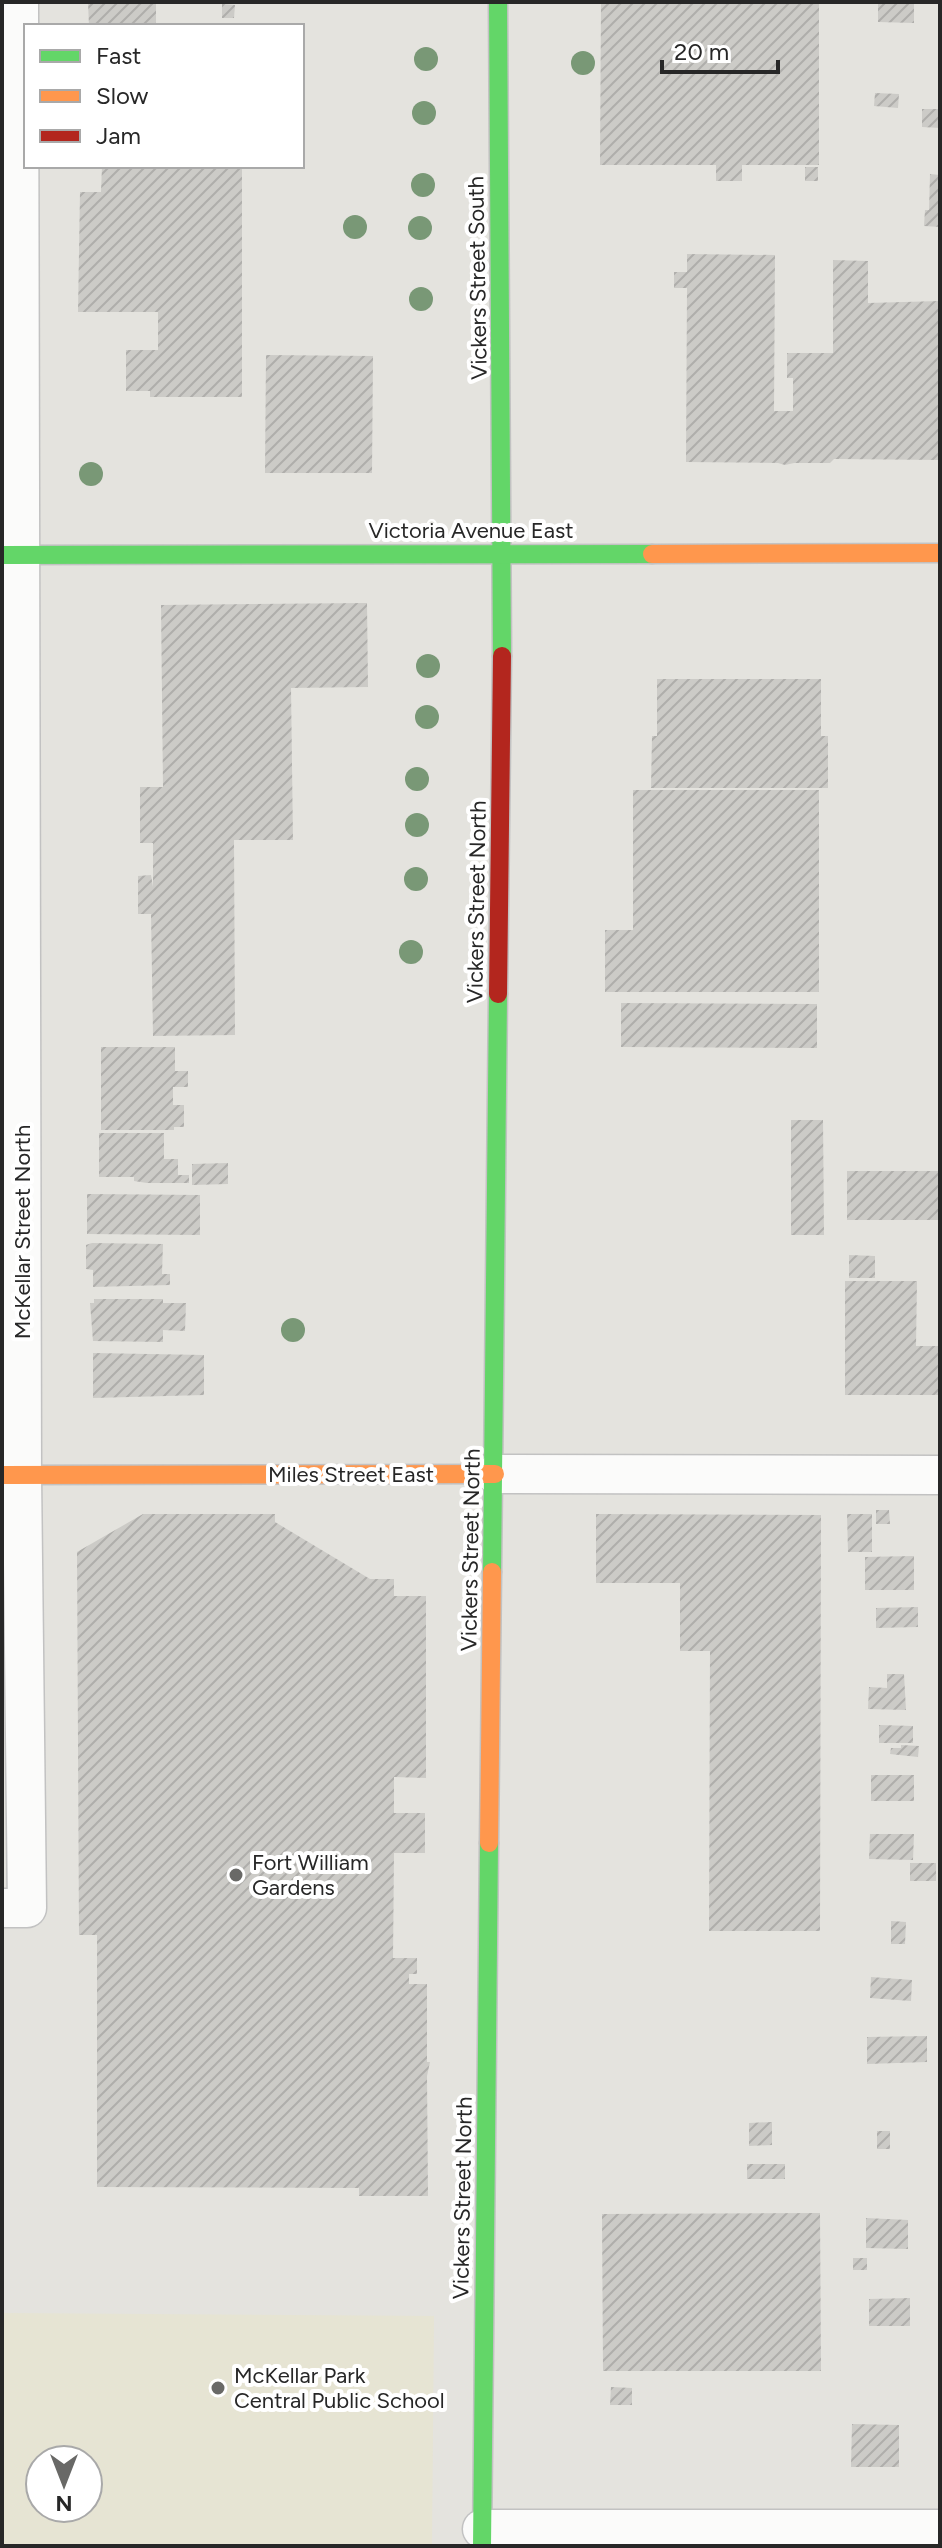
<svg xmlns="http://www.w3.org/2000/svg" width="942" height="2548" font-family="Figtree,sans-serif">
  <defs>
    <pattern id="building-hatch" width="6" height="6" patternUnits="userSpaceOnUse" patternTransform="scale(2)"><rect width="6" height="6" fill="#cccbc7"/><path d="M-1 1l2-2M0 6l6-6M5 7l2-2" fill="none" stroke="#afaeab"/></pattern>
  </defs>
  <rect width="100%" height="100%" fill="#e4e3de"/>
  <!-- education -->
  <path fill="#e6e4d3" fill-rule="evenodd" d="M2,2313l432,3 -2,230h-430zM40,2460h48v48h-48z"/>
  <!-- building -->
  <g fill="url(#building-hatch)">
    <path d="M88,2h68v24h-67z"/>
    <path d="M601,2h218v163h-77v16h-26v-16h-116z"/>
    <path d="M878,2h36v21l-36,-1z"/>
    <path d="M222,4l13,1 -1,13h-12z"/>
    <path d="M875,93l24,1 -1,14 -24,-2z"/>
    <path d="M922,109h18v19l-18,-1z"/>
    <path d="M102,166h140v231h-92v-6h-24v-41h32v-38h-80l2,-120h21z"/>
    <rect x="805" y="167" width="13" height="14"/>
    <path d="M930,174l10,1v52l-16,-1 1,-16h4z"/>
    <path d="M687,254l88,1 -1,156h19v-33h-6v-25h46v-93l35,1v42l72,-2v159l-106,-1 -4,4h-36l-9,2 -7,-2 -92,-1 1,-174h-13v-16h13z"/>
    <path d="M266,355l107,1 -1,117h-107z"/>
    <path d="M367,603l1,84 -77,1 2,152h-59l1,195 -82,1 -2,-122h-13v-38l13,-1 2,12v-44h-13v-56h23l-2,-182z"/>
    <path d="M657,679h164v57h7v52h-177l1,-52h5z"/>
    <path d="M633,790h186v202h-214v-62h28z"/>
    <path d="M621,1003l196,1v44l-196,-1z"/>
    <path d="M101,1047h74v24h13v16h-15v18h11v22h-10v3h-73z"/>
    <path d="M791,1120h32l1,115h-33z"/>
    <path d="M99,1133h65v26h14v16h11v8h-42l-13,-2v-4h-35z"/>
    <path d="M228,1163v21l-36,1v-21z"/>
    <rect x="847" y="1171" width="93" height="49"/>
    <path d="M87,1194l113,1v40l-113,-1z"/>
    <path d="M92,1243l71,1 -1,30h8v11l-77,2v-17l-7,-1v-24z"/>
    <path d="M849,1255l26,1v22h-26z"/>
    <path d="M845,1281h72l-1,65h24v49h-95z"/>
    <path d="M94,1299h69v4h23l-1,28 -22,-1v12l-70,-1 -3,-38h4z"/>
    <path d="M93,1353l111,2v40l-111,3z"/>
    <path d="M876,1510h13l1,14h-14z"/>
    <path d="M143,1514h132v8l95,57h24v17h32v182l-32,-1v36h31v40h-31l-1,105h24v16h-8v10h18v78h3l-3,14 1,120h-69v-8l-262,-1v-252h-18l-2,-383z"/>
    <path d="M596,1514l225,1 -1,416h-111l1,-280h-30v-68h-84z"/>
    <path d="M847,1514h25v38h-24z"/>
    <path d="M914,1556v34h-49v-33z"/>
    <path d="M918,1607v20l-42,1v-20z"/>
    <path d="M887,1674h17l2,36 -38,-1 1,-22 18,1z"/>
    <path d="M879,1725l34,1v17h-34z"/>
    <path d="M901,1745l18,1 -1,11 -28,-3 1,-6h10z"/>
    <rect x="871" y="1775" width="43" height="26"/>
    <path d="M870,1834h44l-1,26 -44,-1z"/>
    <rect x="910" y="1863" width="26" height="18"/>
    <path d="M891,1921l15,1 -1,22h-14z"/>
    <path d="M871,1977l41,3 -1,21 -41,-3z"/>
    <path d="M927,2036v26l-60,2v-27z"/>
    <path d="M772,2122v23l-23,1v-23z"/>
    <rect x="877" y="2131" width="13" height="18"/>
    <rect x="747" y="2164" width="38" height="15"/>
    <path d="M820,2213l1,158h-218l-1,-157z"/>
    <path d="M866,2218l42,2v29l-42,-1z"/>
    <rect x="853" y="2258" width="14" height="12"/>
    <path d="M910,2298v28h-41v-27z"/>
    <path d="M611,2387l21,1v17h-22z"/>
    <path d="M852,2424l47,1v42h-48z"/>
  </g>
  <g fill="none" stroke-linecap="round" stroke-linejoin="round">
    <!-- street casing -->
    <g stroke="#c2c2c2" stroke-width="41">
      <g id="street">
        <path d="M495,1474l445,1"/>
        <path d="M2,1908h25l-5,-433 -3,-1473"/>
        <path d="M482,2529h458"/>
      </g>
    </g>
    <!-- fast casing -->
    <g stroke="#c2c2c2" stroke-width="21">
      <g id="fast">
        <path d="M498,2l4,654"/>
        <path d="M2,555l650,-1"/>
        <path d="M492,1572l6,-578"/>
        <path d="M482,2546l7,-703"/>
      </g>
    </g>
    <!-- slow casing -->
    <g stroke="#c2c2c2" stroke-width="21">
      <g id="slow">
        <path d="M652,554l288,-1"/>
        <path d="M2,1475l493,-1"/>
        <path d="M489,1843l3,-271"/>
      </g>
    </g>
    <!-- jam casing -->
    <g stroke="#c2c2c2" stroke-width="21">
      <path id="jam" d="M498,994l4,-338"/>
    </g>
    <!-- street -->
    <use href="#street" stroke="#fbfbfa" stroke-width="38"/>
    <!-- fast -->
    <use href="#fast" stroke="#63d668" stroke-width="18"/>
    <!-- slow -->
    <use href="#slow" stroke="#ff974d" stroke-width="18"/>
    <!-- jam -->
    <use href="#jam" stroke="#b3261e" stroke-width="18"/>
  </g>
  <!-- trees -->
  <g fill="#799876">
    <circle cx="426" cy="59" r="12"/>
    <circle cx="583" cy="63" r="12"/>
    <circle cx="424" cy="113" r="12"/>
    <circle cx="423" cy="185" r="12"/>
    <circle cx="355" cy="227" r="12"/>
    <circle cx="420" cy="228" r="12"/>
    <circle cx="421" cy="299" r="12"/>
    <circle cx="91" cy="474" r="12"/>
    <circle cx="428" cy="666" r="12"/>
    <circle cx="427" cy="717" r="12"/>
    <circle cx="417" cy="779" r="12"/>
    <circle cx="417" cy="825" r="12"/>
    <circle cx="416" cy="879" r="12"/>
    <circle cx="411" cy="952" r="12"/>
    <circle cx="293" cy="1330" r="12"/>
  </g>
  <!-- markers -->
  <g fill="#696967" stroke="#fff" stroke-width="3">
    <circle cx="236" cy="1875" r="8"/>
    <circle cx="218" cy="2388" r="8"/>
  </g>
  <g text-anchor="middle" stroke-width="8" stroke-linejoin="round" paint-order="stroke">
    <!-- street labels -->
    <g font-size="22" fill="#272727" stroke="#fff">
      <text transform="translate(477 278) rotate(-91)" y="8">Vickers Street South</text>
      <text x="471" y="538">Victoria Avenue East</text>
      <text transform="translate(476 902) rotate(-89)" y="8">Vickers Street North</text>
      <text transform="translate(22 1232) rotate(-90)" y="8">McKellar Street North</text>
      <text x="351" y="1482">Miles Street East</text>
      <text transform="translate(470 1550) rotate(-89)" y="8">Vickers Street North</text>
      <text transform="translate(462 2198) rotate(-89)" y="8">Vickers Street North</text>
    </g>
    <!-- poi labels -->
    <g font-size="22" fill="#272727" stroke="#fff" text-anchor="start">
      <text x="252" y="1870">Fort William<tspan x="252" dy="25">Gardens</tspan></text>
      <text x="234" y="2383">McKellar Park<tspan x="234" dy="25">Central Public School</tspan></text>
    </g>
  </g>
  <!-- border -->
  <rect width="942" height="2548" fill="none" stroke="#272727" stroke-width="8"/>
  <!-- legend -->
  <rect x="24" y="24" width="280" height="144" fill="#ffffff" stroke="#a9a9a9" stroke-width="2"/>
  <rect x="40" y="50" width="40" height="12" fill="#63d668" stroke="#a9a9a9" stroke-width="2"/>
  <text x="96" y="64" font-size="24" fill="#272727">Fast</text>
  <rect x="40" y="90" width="40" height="12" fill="#ff974d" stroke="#a9a9a9" stroke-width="2"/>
  <text x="96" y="104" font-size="24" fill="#272727">Slow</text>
  <rect x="40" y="130" width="40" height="12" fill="#b3261e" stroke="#a9a9a9" stroke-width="2"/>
  <text x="96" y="144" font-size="24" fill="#272727">Jam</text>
  <!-- north arrow -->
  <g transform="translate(64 2484) rotate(180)"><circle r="38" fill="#ffffff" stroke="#a9a9a9" stroke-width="2"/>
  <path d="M0-6L14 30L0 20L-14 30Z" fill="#696967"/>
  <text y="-12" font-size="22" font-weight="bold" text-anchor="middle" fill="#272727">N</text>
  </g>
  <!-- scale -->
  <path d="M662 60v12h116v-12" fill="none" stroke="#272727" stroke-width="4"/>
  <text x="674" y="60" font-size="24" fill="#272727" stroke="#ffffff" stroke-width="6" paint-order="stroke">20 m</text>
</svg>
